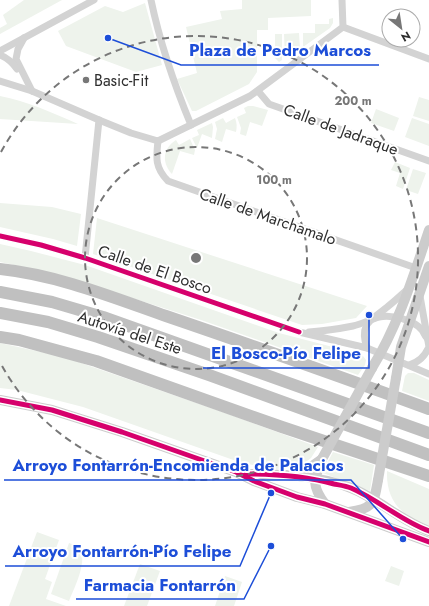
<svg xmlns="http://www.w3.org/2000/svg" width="429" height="606" font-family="Jost,sans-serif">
  <rect width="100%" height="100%" fill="#fff"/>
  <!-- green -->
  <g fill="#eef3ec">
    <path d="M24,0h38l-62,34v-6l7,-4 -4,-9z"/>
    <path d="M242,0h69v16l-43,2v12h-11v42l-8,12 -53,27h-4l-15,-32 20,-6 -11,-46 36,-8 -2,-8 22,-2z"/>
    <path d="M145,3l17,62 -26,7 -70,-26 -8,-15 47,-25 18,6z"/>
    <path d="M333,18v5l-3,5 -27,19v-14h12v-9h14v-5z"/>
    <path d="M299,33l1,15 -15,10 -1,-24z"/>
    <path d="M275,34h7v26l-3,2 -4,-4z"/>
    <path d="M0,96c27,5 53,17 78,28l-78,-5z"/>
    <path d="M419,97l10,3v21l-16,-5z"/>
    <path d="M248,106h5l15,4 -6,16 -12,-4 -4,14 -6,-2 1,-6 -4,-11 9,-4 -2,-5z"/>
    <path d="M376,109l23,9 -5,13 -23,-8z"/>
    <path d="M223,118l3,5 9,-5c2,5 2,9 1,14l-10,-3 -4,13 -7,-3 2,-10 -2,-7z"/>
    <path d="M412,118l17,6v22l-24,-9z"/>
    <path d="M212,123l1,4 -1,11 -10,-4 -5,14 -5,-10 7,-3 -2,-5z"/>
    <path d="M190,139l5,11 -1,5 -14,-4 -8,23c-10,-11 -10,-25 4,-34l3,5z"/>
    <path d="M395,162l15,6 -7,21 -7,-3 4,-13 -9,-3z"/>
    <path d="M413,169l13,4 -8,21 -12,-4z"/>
    <path d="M0,203l52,4 29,7 -4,32 -24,-7 -53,-12z"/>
    <path d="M97,218l270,88 -11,12 -34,6 -20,1 -209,-71z"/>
    <path d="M0,244l31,7 54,14 194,68 73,19 11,4 3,4 -1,5 -7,10 -157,-55 -141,-45 -60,-13z"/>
    <path d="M0,343l64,14 167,58 87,32 -7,11 -12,9 -23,2 -34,-6 -159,-56 -66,-17 -17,-2z"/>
    <path d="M408,373h6l15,7v21l-27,-10 3,-15z"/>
    <path d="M333,452l41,13 -4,26 -47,-18 3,-8z"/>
    <path d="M387,471l42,18v37c-27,-10 -43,-24 -42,-55z"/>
    <path d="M37,532l22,8 -14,39 7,3 -6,17 20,7h-57z"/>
    <path d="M69,543l12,4c5,18 -5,37 -12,54l-18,-7z"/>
    <path d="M140,564l20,7 -13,35h-23z"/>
    <path d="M391,566l13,5 -5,15 -14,-5z"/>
    <path d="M225,576l17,6 -8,24h-19z"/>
  </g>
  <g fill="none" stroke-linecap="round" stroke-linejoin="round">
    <!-- street -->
    <g stroke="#d3d3d3" stroke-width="7">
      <path d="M151,0c9,43 23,84 40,125"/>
      <path d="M343,27l86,32"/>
      <path d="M24,38l-6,11 -2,10 16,32"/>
      <path d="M0,51l94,-51"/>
      <path d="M0,55c8,3 12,7 17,14"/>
      <path d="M0,81l32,10 67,29 32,13 27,8 92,-45 93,-69 -1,-27"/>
      <path d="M258,91l11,13 160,57"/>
      <path d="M158,141c-2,17 -3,27 10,40l248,87"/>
      <path d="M0,236l41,9 44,13 214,74 68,16 62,26"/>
      <path d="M85,258l14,-138"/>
      <path d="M309,332c15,-1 29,-3 44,-6 9,-2 18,-7 26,-9 12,-3 35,3 43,13 2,3 3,6 5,8"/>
      <path d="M367,348c-8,-24 3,-27 19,-40 8,-6 15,-13 22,-19"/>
      <path d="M409,365c10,-3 15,-8 20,-18l-9,-51"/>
    </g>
    <!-- secondary -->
    <g stroke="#ccc" stroke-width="10">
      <path d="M372,368c26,-42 41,-91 57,-138"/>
      <path d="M396,378l5,-31 28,-81"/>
      <path d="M0,400l52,10 70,22 114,40 18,9 43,16 28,7 104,38"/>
      <path d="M322,459c-8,21 -11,26 3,45"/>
      <path d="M244,474c35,0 74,1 107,14 28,11 50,33 78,43"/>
      <path d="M294,475l11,-4 17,-12"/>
      <path d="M349,512c25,-3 25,-10 29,-32"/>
    </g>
    <!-- highway -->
    <g stroke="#c0c0c0" stroke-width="12">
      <path d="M0,269c57,6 112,28 166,47 88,30 175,61 263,93"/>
      <path d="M0,292l52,10 51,15 326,116"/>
      <path d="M0,313l48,9 50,15 111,38 220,80"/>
      <path d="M0,337l19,3 77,21 186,66 147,49"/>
    </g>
    <!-- secondary-bridge -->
    <g stroke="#ccc" stroke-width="10">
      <path d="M322,459l50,-91"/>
      <path d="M378,480l18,-102"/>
    </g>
    <!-- cycleway casing -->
    <g stroke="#fff" stroke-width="8">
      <g id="cycleway">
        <path d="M0,236l41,9 44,13 214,74"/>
        <path d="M0,400l52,10 70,22 114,40 18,9 43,16 28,7 104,38"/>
        <path d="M246,474c29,0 59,2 88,10 5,1 12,2 17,4 28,12 50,33 78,43"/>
      </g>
    </g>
    <!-- cycleway -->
    <use href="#cycleway" stroke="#d6006c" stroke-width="5"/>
  </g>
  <!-- distance rings -->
  <g fill="none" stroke="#777" stroke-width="2" stroke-dasharray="7 5">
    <circle cx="196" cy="258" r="111"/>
    <path d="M1 152A222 222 0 1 1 1 364"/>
  </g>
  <!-- markers -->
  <circle fill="#777" stroke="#fff" stroke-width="1.5" cx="86" cy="80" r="4"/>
  <g text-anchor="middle" stroke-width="4" stroke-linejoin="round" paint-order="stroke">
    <!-- poi labels -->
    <g font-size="16" fill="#2e2e2e" stroke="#fff" text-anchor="start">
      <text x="94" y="86">Basic-Fit</text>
    </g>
    <!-- street labels -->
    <g font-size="16" fill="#2e2e2e" stroke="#fff">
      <text transform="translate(341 129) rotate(20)" y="6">Calle de Jadraque</text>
      <text transform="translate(268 216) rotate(19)" y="6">Calle de Marchamalo</text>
      <text transform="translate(155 269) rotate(19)" y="6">Calle de El Bosco</text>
      <text transform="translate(130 332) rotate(18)" y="6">Autovía del Este</text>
    </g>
  </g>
  <circle cx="196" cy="258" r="6" fill="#777" stroke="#fff" stroke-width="2"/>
  <g font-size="12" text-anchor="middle" font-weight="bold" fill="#777" stroke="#fff" stroke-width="4" stroke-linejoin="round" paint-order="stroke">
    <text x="353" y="105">200 m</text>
    <text x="274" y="184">100 m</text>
  </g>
  <!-- callouts -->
  <path fill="none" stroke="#1d4ed8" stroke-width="1.5" d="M108 38L181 65H379M369 315L369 368H203M403 539L351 480H4M271 493L240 566H5M271 546L244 599H76"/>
  <g fill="#1d4ed8" stroke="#fff" stroke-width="1.5">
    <circle cx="108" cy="38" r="4"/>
    <circle cx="369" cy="315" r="4"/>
    <circle cx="403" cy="539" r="4"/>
    <circle cx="271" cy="493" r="4"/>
    <circle cx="271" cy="546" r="4"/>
  </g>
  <g font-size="17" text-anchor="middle" font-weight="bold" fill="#1d4ed8" stroke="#fff" stroke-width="4" stroke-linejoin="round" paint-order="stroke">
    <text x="280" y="56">Plaza de Pedro Marcos</text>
    <text x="286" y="359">El Bosco-Pío Felipe</text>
    <text x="178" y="471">Arroyo Fontarrón-Encomienda de Palacios</text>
    <text x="122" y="557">Arroyo Fontarrón-Pío Felipe</text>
    <text x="160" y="591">Farmacia Fontarrón</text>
  </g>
  <!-- north arrow -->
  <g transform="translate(401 28) rotate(150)"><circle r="19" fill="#ffffff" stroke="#ababab"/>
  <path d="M0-3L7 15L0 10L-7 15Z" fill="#777777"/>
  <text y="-6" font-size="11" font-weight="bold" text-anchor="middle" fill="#2e2e2e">N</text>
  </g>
</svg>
